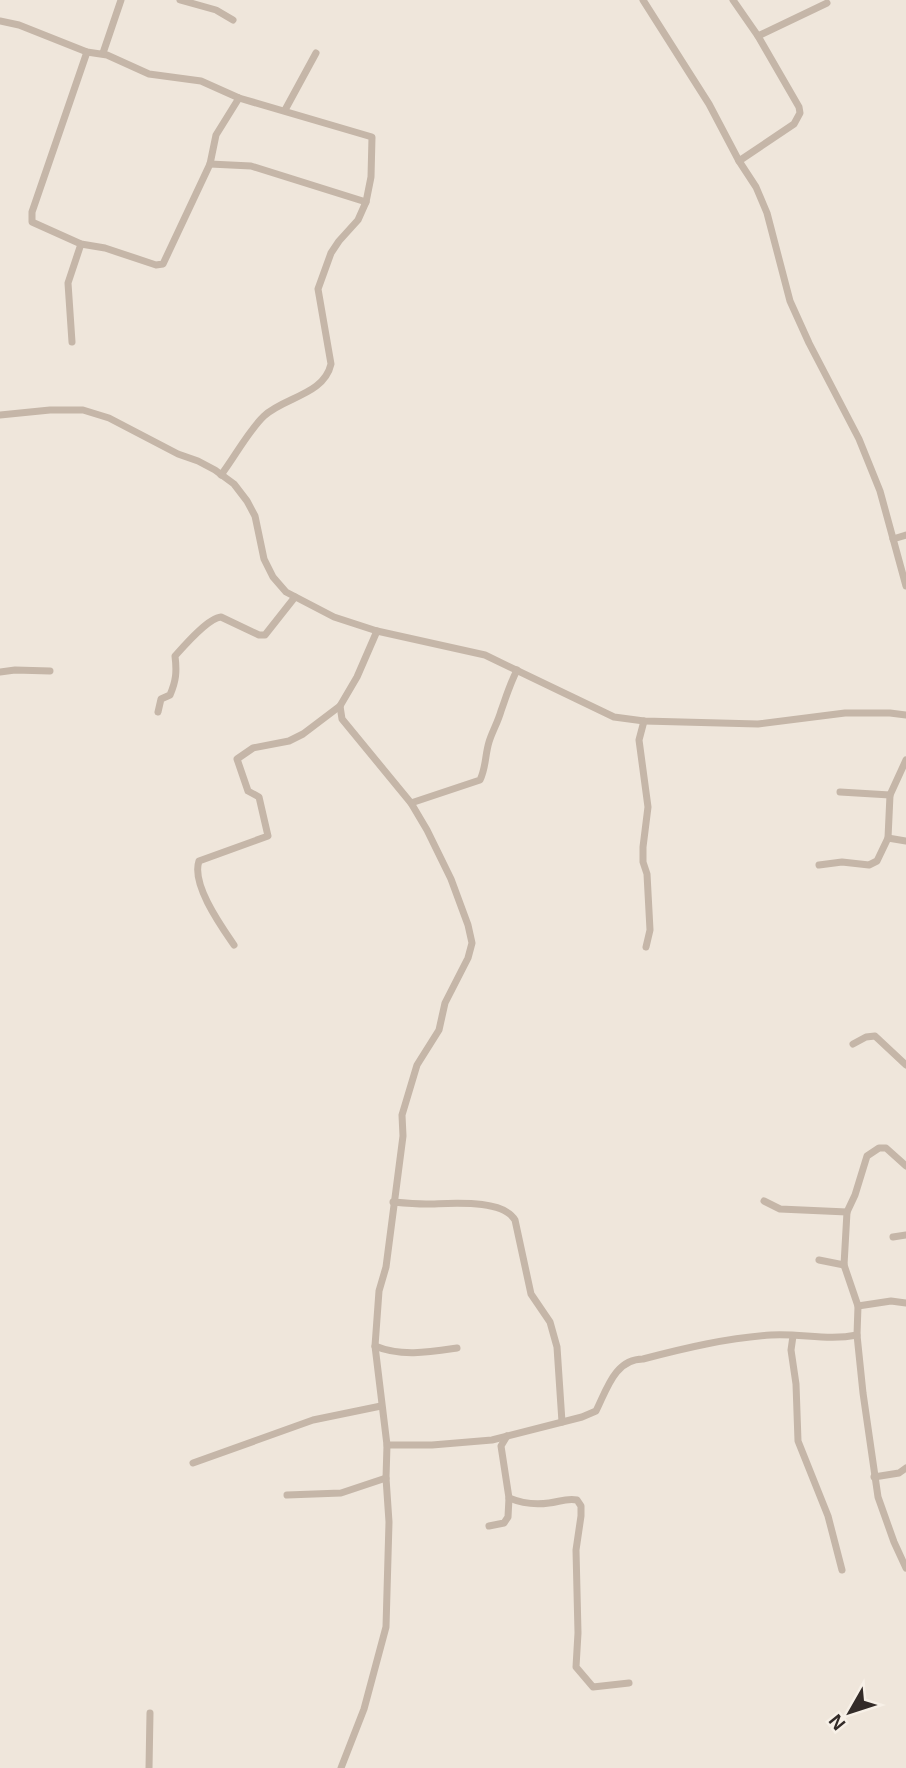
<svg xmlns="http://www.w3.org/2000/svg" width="906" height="1768" font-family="Helvetica,sans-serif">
  <rect width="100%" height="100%" fill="#efe6db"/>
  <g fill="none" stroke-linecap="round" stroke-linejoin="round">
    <!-- minor -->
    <g stroke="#c5b6a8" stroke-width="7">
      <path d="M180,0l36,10 17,10"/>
      <path d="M643,0l66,104 30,57 17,26 11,26 23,88 19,42 50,96 21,52 26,95"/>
      <path d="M733,0l25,36 41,71 1,6 -6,11 -55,37"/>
      <path d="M0,21l19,4 68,27 20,3 42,19 52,7 38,17 133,39 -1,40 -5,25 -8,18 -19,21 -8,12 -13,36 13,75c-7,31 -47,33 -67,52 -15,14 -30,42 -43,59"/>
      <path d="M758,36l69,-33"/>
      <path d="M87,52l-55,160v10l49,22 24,4 51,17 7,-1 47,-100 6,-29 23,-37"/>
      <path d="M103,53l18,-53"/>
      <path d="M285,110l31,-57"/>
      <path d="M210,164l41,2 115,36"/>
      <path d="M72,342l-4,-59 13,-39"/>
      <path d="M0,415l50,-5h33l26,8 69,36 20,7 17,9 19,14 13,17 8,15 9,43 9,18 13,15 48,25 43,14 108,24 129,62 30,4 114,3 87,-11h45l16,2"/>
      <path d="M893,539l13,-4"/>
      <path d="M0,672l15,-2 35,1"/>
      <path d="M158,712l3,-13 9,-4c6,-14 7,-23 5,-39 9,-10 33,-38 46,-39l38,18h6l30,-38"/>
      <path d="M644,721l-5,19 9,67 -5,40v15l4,12 3,56 -4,17"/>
      <path d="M840,792l50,3"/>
      <path d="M411,803l69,-23c6,-12 5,-25 9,-38 3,-10 9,-20 12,-31 5,-14 9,-27 16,-41"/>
      <path d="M888,838l18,3"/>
      <path d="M819,865l23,-3 27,3 8,-4 11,-23 2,-43 16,-35"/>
      <path d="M234,945c-13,-19 -43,-61 -35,-84l69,-25 -9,-39 -11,-6 -11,-32 16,-11 36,-7 14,-7 37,-28"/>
      <path d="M853,1044l13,-7 9,-1 31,29"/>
      <path d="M764,1201l16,8 67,3"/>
      <path d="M393,1202c11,1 22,2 33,2 22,0 76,-6 89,16l16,74 19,28 7,25 5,75"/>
      <path d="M893,1237l13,-2"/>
      <path d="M819,1260l25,5"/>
      <path d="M858,1306l33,-5 15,2"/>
      <path d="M793,1336l-2,14 5,34 2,57 30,75 14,54"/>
      <path d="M375,1346c26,11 55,6 82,2"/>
      <path d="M387,1445h45l60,-5 90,-23 14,-6c11,-22 19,-52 47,-52 42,-11 84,-21 128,-24 29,-2 57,6 86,0"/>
      <path d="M193,1463l120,-43 68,-14"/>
      <path d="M874,1477l25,-4 7,-5"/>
      <path d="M287,1495l54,-2 45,-15"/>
      <path d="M509,1498c12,5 26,7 40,5 10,-1 17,-5 28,-3l4,6v10l-5,34 2,83 -2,34 17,20 36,-4"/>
      <path d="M489,1526l15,-3 4,-6 1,-19 -8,-52 6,-10"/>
      <path d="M906,1568l-12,-26 -16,-45 -15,-104 -6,-58 1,-29 -14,-41 3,-53 8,-17 12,-39 12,-8h7l20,18"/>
      <path d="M149,1768l1,-55"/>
      <path d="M341,1768l23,-59 22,-82 3,-105 -3,-44 1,-33 -12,-99 4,-55 7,-24 17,-131 -1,-21 15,-50 22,-35 6,-27 23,-45 4,-15 -4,-18 -17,-46 -24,-49 -16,-27 -69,-84 -2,-13 17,-29 20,-46"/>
    </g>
  </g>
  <!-- north arrow -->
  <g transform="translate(850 1712) rotate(231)" stroke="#f7f0e7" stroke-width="5" paint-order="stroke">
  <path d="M0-5L12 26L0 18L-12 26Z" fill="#332b28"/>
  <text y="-10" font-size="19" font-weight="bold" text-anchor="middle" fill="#332b28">N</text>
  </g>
</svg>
